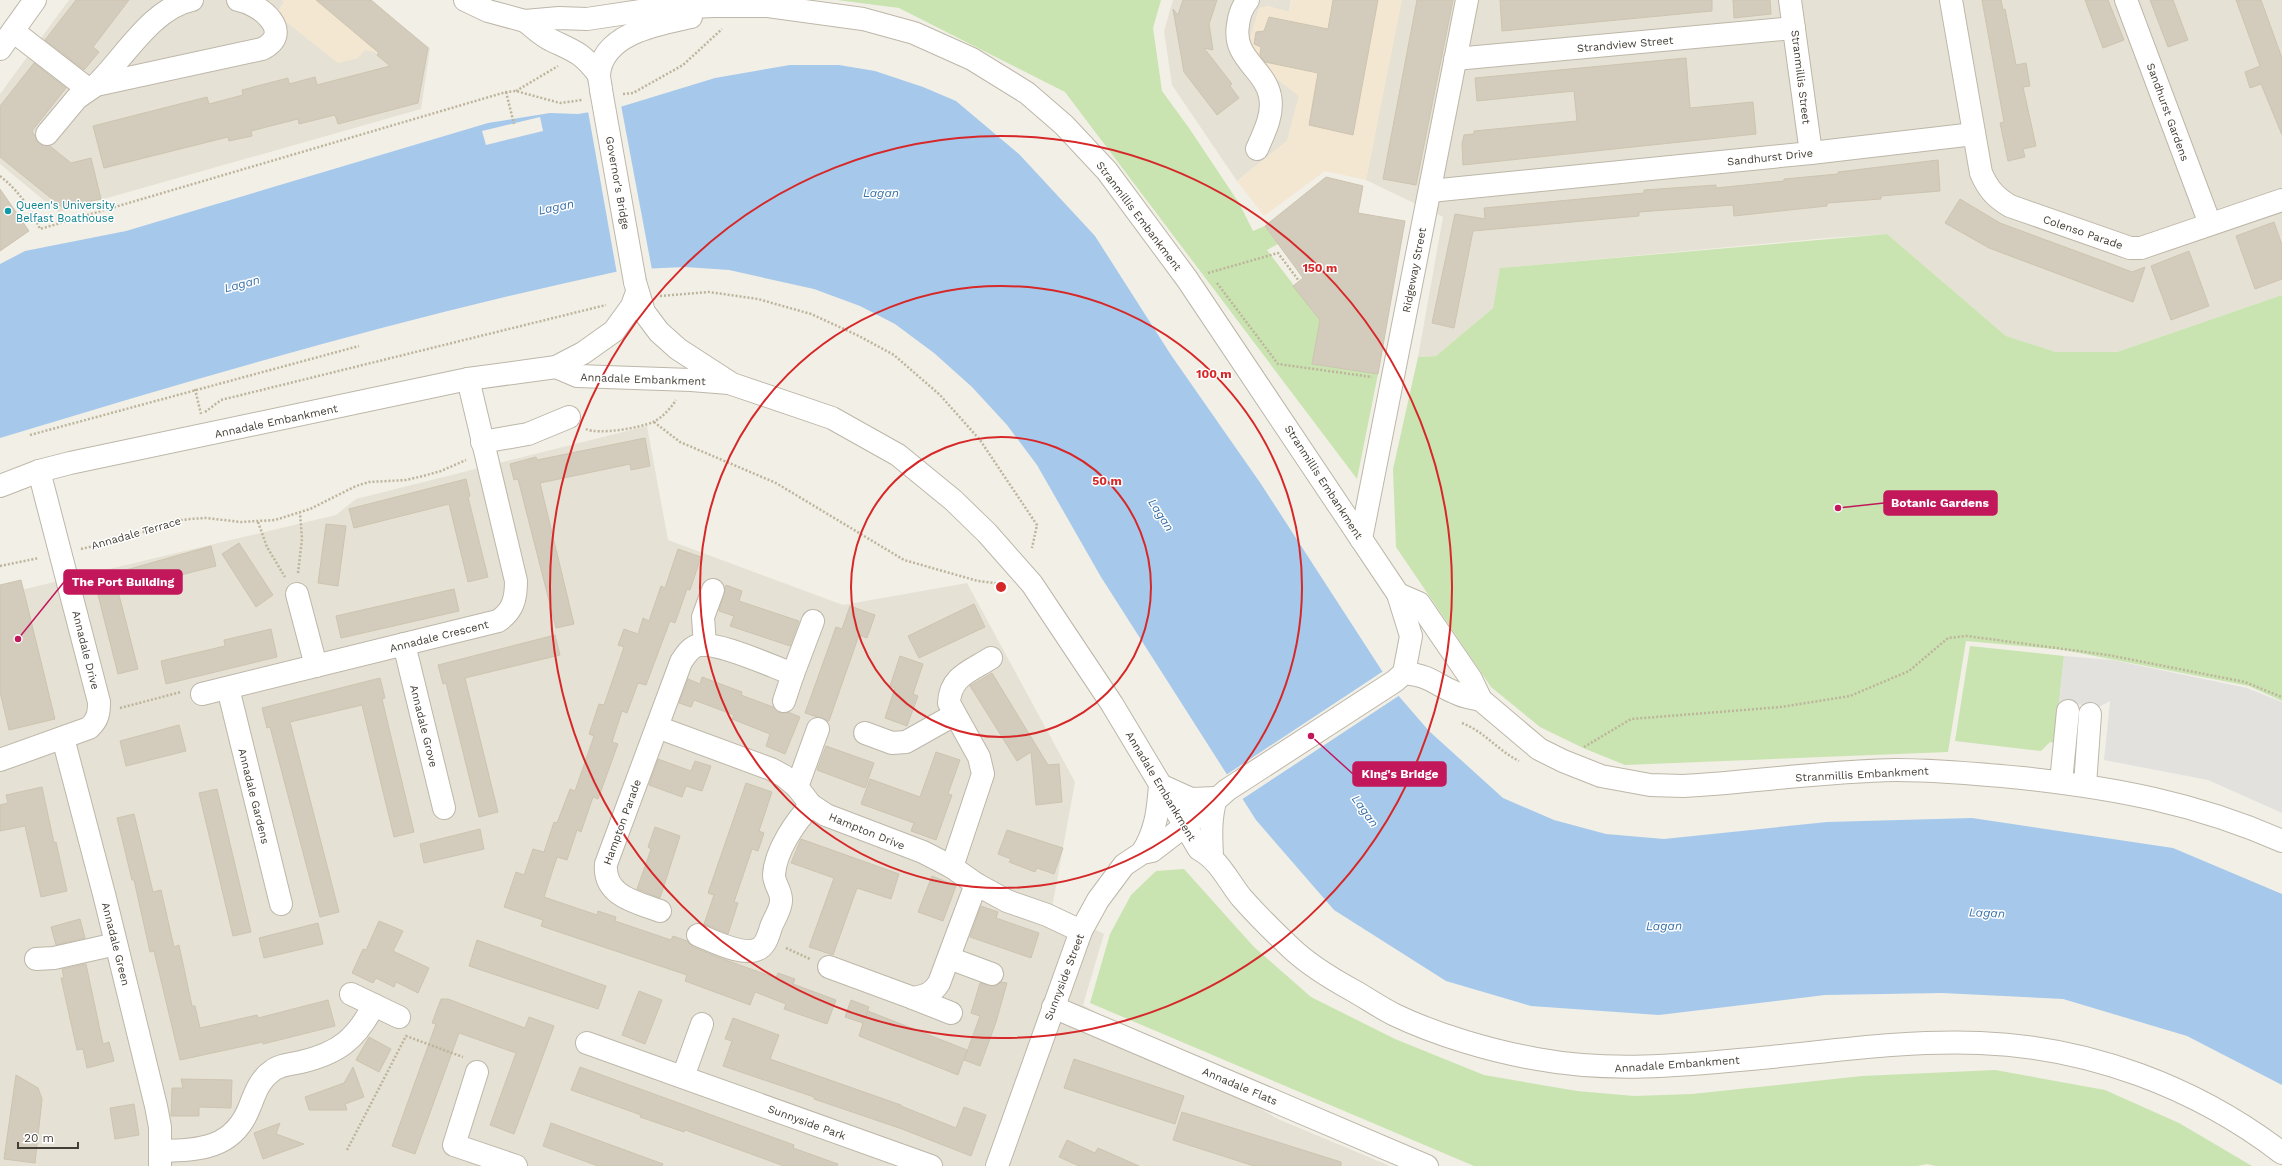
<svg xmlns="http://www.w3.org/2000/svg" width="2282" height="1166" font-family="'Work Sans',sans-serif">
  <rect width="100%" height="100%" fill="#f2efe6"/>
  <!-- residential -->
  <g fill="#e5e1d4">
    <path d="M69,0h213l2,2 -8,12 101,39 23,-29 30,24 -9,61 -363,103 -58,-48v-70z"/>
    <path d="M1173,0h118l-2,12 -22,-6 -8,59 40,31 -12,45 -50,40 -65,-96 -8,-54z"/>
    <path d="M1401,0h881v295l-165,57h-61l-50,-16 -119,-102 -60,4 -326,30 -8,40 -57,48 -18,1 25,-140 -77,-37z"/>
    <path d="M647,426l21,114 175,65 124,-22 108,199 -23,126 52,26 -21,71 195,114 112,47h-1390v-571l336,-80 20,-16z"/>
  </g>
  <!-- commercial -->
  <g fill="#f3e7d2">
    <path d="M282,0h90l28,24 -23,29 -12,-3 -7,8 -20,5 -62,-49 8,-12z"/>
    <path d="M1292,0h110l-36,180 -41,-9 -61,45 -27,-35 50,-40 12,-45 -40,-31 -10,-24 10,-33 8,-2 22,6z"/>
  </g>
  <!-- green -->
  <g fill="#c9e4b1">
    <path d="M837,0h324l-8,28 9,63 27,37 50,75 14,28 12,-5 13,18 -11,6 53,70 -8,44 66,10 -21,105 -292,-387 -166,-84z"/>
    <path d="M1887,234l119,102 50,16h61l165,-57v406l-33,-15 -185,-36 -98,-9 -18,111 -323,13 -42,-17 -43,-21 -49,-40 -95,-140 -3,-78 25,-112 18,-1 57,-48 7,-40z"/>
    <path d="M1970,646l94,10 -9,87 -5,-1 -9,9 -86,-10z"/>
    <path d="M1184,869l70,78 57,50 84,42 89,36 93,16 57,5 58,-2 170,-18 133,-6 110,20 74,33 73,43h-316l-9,-2 -10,2h-443l-384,-163 20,-69 21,-39 25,-24z"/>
  </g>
  <!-- parking -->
  <path fill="#e3e1de" d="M2064,656l49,4 134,28 35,14v111l-74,-33 -104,-20 6,-59 -11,6 -40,-5z"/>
  <!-- water -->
  <path fill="#a6c9eb" d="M790,65h49l36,6 48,16 33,14 63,53 76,82 76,119 90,129 136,210 32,37 74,67 51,22 52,14 58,5 163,-17 145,-4 201,30 109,46v191l-95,-49 -124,-37 -121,-6 -117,2 -166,20 -128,-9 -85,-25 -112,-71 -78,-90 -155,-243 -64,-112 -30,-40 -35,-38 -38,-34 -39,-29 -35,-18 -46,-17 -85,-19 -44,-3 -45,2 -25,3c-209,45 -411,104 -615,166v-174l25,-13 101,-20 362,-108 62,-10 28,1 42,-7 95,-29z"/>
  <!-- pier -->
  <g fill="#f2efe6">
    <path d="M621,105l31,165 -35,4 -29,-163z"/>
    <path d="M540,117l3,14 -57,14 -4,-14z"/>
    <path d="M1385,670l15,25 -159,105 -15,-25z"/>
  </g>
  <!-- building -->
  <g fill="#d3cbbc" stroke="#cdc4b0">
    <path d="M76,0h53l-36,47 6,5 -15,18 -39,-30z"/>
    <path d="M316,0h55l57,48 -10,55 -80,21 -3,-9 -36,9 -1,-5 -47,12 1,5 -23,5 -1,-4 -124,31 -11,-42 114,-29 2,7 34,-9 -1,-5 46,-12 1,6 26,-7 2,8 73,-19 -13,-11 2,-2z"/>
    <path d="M1183,0h34l-8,24 4,26 -9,-2 28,36 -2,2 9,12 -22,17 -33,-43 -11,-63 5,6z"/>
    <path d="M1333,0h45l-25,135 -44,-10 9,-52 -53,-11 -5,-7 1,-8 -7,-3 2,-12 8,-1 5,-14 59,12z"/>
    <path d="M1417,0h36l-37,185 -33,-6z"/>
    <path d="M1500,0h212v11l-210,20z"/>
    <path d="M1733,0h37l1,14 -37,4z"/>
    <path d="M1982,0h19l2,10 2,-1 11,56 10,-2 4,23 -7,1 13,59 -13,3 2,8 -17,4 -8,-38 4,-1z"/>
    <path d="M2085,0h23l16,40 -21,8z"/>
    <path d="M2150,0h23l15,40 -20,7z"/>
    <path d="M2236,0h25l21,58v77l-21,-51 -11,4 -5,-16 15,-6z"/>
    <path d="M1686,58l4,50 63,-6 3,32 -293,31 -1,-21 2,-9 10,-1v-3l103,-10 -3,-30 -97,10 -2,-23z"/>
    <path d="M34,63l32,25 -34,43 7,13 11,2 21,17 20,-5 10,41 -39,8 -62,-50v-51z"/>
    <path d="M1938,160l2,31 -59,5v3l-54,4v3l-93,10 -1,-11 -94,7v4l-166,15 -19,97 -22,-5 23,-109 30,5 -1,-11 160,-15v-3l72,-5v3l68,-7v-2l54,-5v-2z"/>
    <path d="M1326,177l37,9 -5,27 47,8 -27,153 -66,-10 8,-44 -27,-34 10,-8 -38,-52z"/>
    <path d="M0,189l29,42 -29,20z"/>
    <path d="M1960,199l40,24 92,34 40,15 13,-5 -12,35 -144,-54 -44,-25z"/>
    <path d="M2274,222l8,23v34l-27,10 -19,-53z"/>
    <path d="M2189,251l20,55 -38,14 -20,-54z"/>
    <path d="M645,438l5,28 -19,4 -1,-6 -90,19 34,141 -18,4 -38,-149 -4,1 -4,-16 26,-7 1,3z"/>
    <path d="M466,479l4,17 -2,1 20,80 -20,5 -19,-78 -95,24 -5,-19z"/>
    <path d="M326,524l20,2 -8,60 -20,-3z"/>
    <path d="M239,543l34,52 -17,12 -34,-53z"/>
    <path d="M211,546l5,20 -98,25 20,78 -20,5 -24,-95z"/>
    <path d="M678,549l23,8 -11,33 -3,-1 -12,34 -5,-2 -24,64 -8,-2 -11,30 -5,-2 -10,31 6,2 -20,55 -5,-2 -12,35 -4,-2 -10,30 -10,-3 -13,40 53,18 1,-4 18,6 -1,4 56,19 2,-4 14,5 6,6 27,11 56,20 2,-5 17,6 -2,5 43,16 -9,24 -43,-15 2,-5 -31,-12 -5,13 -65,-24 2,-6 -146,-49 2,-6 -39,-13 12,-35 8,3 9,-26 11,3 10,-30 3,1 13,-34 5,2 19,-55 -5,-2 10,-30 5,1 20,-58 -6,-2 6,-16 14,5 5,-16 6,3 12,-35 4,2z"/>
    <path d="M21,580l34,139 -46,11 -9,-38v-107z"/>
    <path d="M726,585l16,6 -3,10 60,20 -9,25 -60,-20 4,-10 -15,-5z"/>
    <path d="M454,589l5,22 -118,27 -5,-22z"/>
    <path d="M974,604l11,23 -66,31 -11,-22z"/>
    <path d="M850,606l25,9 -8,23 -8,-3 -30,86 -24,-8 31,-86 6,2z"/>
    <path d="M271,629l6,28 -111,27 -5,-23 64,-15 -1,-6z"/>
    <path d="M555,635l5,20 -95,23 33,134 -19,5 -33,-134 -3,1 -5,-19z"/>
    <path d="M900,656l23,8 -10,30 5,2 -11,30 -22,-8 10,-30 -5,-2z"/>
    <path d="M992,673l56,92 11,-1 3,38 -26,3 -5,-53 -14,9 -47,-75z"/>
    <path d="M702,677l40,15 -1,3 32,12 7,6 8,-1 12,5 -15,37 -19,-8 4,-12 -38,-15 2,-4 -40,-15 -3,7 -12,-4 9,-24 12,5z"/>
    <path d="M380,678l5,20 -3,1 32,133 -20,5 -32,-132 -72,17 49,190 -19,5 -50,-190 -3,1 -5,-20z"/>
    <path d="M179,725l7,26 -60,15 -6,-25z"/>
    <path d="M826,746l48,17 -9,25 -48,-18z"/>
    <path d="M936,752l24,8 -12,34 4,1 -16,45 -25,-9 3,-8 -53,-19 9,-25 50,18z"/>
    <path d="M658,759l33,12 4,-10 16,5 -9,25 -16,-5 -4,11 -33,-12z"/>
    <path d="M746,783l26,9 -13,39 5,2 -6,18 -6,-2 -18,53 4,1 -10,31 -24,-10 10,-29 -6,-2z"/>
    <path d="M42,787l12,56 2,-1 11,49 -26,6 -16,-71 -25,5v-26l8,-2 -2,-8z"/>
    <path d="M217,789l34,143 -18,4 -34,-143z"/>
    <path d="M134,814l19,78 8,-2 13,57 5,-2 13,61h3l5,22 57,-13 1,3 70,-18 7,26 -72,18v-2l-83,18 -26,-109 -4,1 -16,-72h-2l-15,-62z"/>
    <path d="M655,827l25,9 -20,62 -23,-9 14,-40 -3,-2z"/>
    <path d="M480,829l4,20 -60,14 -4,-19z"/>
    <path d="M1007,830l56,18 -9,26 -17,-6 -2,4 -26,-10 2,-3 -13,-5z"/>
    <path d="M801,839l98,35 -8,25 -34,-11 -24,67 -24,-8 25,-69 -43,-15z"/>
    <path d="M932,876l24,10 -13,35 -25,-9z"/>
    <path d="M981,906l17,6 -2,6 43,15 -8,25 -61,-21z"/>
    <path d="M80,919l5,19 -29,7 -5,-18z"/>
    <path d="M379,921l24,10 -10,20 36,17 -11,25 -22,-11 -2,5 -18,-9 -3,5 -21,-10 11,-24 3,1z"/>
    <path d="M318,923l5,21 -59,14 -5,-20z"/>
    <path d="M477,940l129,46 -8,23 -129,-43z"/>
    <path d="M86,964l17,80 6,-2 5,19 -27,7 -4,-19 -6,1 -16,-72h3l-2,-9z"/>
    <path d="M1001,982l6,1 -11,39 -16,44 -16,-6 16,-44 -9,-3 9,-30 14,3z"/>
    <path d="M639,991l23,9 -17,44 -23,-9z"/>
    <path d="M441,999h7l77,29 4,-11 25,9 -40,108 -24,-9 26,-72 -57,-20 -44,121 -23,-8 44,-122 -4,-1z"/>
    <path d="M851,1000l18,7 -3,9 2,-5 99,39 -9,25 -99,-39 4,-13 -18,-6z"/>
    <path d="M733,1018l46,17 -9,24 131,46v1l55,22 8,-21 22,8 -15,41 -69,-27 -88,-30v-2l-91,-31 9,-25 -7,-2z"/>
    <path d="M369,1037l22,12 -12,23 -23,-12z"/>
    <path d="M1074,1059l110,37 -9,28 -111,-36z"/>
    <path d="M353,1067l11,30 -19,7 2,6h-38l-4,-13 39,-14z"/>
    <path d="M580,1067l214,78 -1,3 45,16 -1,2h-53l-99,-36 -1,2 -44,-15 1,-2 -70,-25z"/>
    <path d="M16,1075l22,13 4,11 -7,64 -31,-4z"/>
    <path d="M181,1079l51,1 -1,28 -32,-1v9h-28l1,-28h11z"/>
    <path d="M134,1104l5,31 -24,4 -5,-31z"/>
    <path d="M1182,1112l159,50v4h-87l-81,-26z"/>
    <path d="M280,1123l-4,11 28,10 -41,15 -9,-26z"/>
    <path d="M551,1123l112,41 -1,2h-64l-55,-20z"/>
    <path d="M1067,1140l28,13 3,-5 41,18h-60l-20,-9z"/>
  </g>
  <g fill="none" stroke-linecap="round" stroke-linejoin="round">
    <!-- minor casing -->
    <g stroke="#bdb7a9" stroke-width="24">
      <g id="minor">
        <path d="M465,0l23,11 37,10 34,-3 28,1 73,-11 55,-2h53l95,13 51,14 58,26 55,34 37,32 43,46 80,108 211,315 13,42 -7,37"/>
        <path d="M1248,0c-6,7 -9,16 -10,25 -6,33 27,44 32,71 4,18 -6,37 -13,53"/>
        <path d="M1790,0l21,153"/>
        <path d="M1951,0l30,173c7,16 14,24 29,33l120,42h11l141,-48"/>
        <path d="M2126,0l84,224"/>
        <path d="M525,21c8,6 17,15 26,19 25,12 30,12 48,35"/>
        <path d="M13,31l75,58"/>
        <path d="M0,49l35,-49"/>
        <path d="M1455,59l339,-31"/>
        <path d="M96,85c28,-27 56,-77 96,-85"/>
        <path d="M601,90c0,-4 -2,-10 -2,-15 3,-42 60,-51 92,-58"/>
        <path d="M47,134l30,-36 19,-13 166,-36c33,-16 -1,-45 -24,-49"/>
        <path d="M1430,191l381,-38 163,-19"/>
        <path d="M635,282l9,30 15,20 19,17 54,35 100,34 66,37 55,45 34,33 45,51 80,120 87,145c20,11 28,30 42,48 15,17 33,35 50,51 18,17 41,31 63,43 14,8 27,17 41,24 42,20 96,36 142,44 75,14 149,6 224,-1 73,-7 146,-18 219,-15 109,4 216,44 302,110"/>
        <path d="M556,367l21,9 114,4 38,3"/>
        <path d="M482,442l46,-8 41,-17"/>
        <path d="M0,486l39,-15 31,-8 398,-84 88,-12 27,-14 31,-22 18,-25 5,-14"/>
        <path d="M1361,539l106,-539"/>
        <path d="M297,594l19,72"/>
        <path d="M1398,594l21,9 52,76 10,21 58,49 24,12 38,15 49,9 33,1c71,-4 142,-15 213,-16 42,0 84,4 126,8 92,10 174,25 260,63"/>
        <path d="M404,644l40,164"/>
        <path d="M705,645l-2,-28 10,-27"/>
        <path d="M1404,673c28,3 30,11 52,20 7,4 17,5 25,7"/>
        <path d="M228,688l53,216"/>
        <path d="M202,694l296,-73c15,-10 18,-22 18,-40l-48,-202"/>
        <path d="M784,701l9,-27"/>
        <path d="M657,727l114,42 13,7 13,11 14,18 15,10 97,37 29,15 24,17 31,17 40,14 34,16"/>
        <path d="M865,733l27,10 14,-1 48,-27"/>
        <path d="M63,738l41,156 52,212 4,21v39"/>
        <path d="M0,760l89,-32c9,-8 10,-15 10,-26l-60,-231"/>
        <path d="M2061,782l7,-71"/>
        <path d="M1160,785l31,14 25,-1"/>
        <path d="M2085,785l5,-71"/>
        <path d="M797,787l21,-58"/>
        <path d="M1142,853c14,-22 16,-42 18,-68"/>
        <path d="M1212,856c-1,-20 -2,-38 4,-58"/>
        <path d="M952,867l31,-93 -4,-17 -30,-54c1,-27 22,-32 42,-45"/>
        <path d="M660,911c-24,-9 -57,-15 -54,-47l75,-202c4,-6 8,-13 15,-16 18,-7 77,21 97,28l20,-53"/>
        <path d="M698,935c15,6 47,23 62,13 6,-4 9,-14 11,-21 3,-8 10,-18 10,-26 1,-9 -7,-17 -7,-26 1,-24 22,-54 37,-70"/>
        <path d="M949,958l43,16"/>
        <path d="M36,959l18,-1 62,-14"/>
        <path d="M829,967l84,31c12,-2 19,-4 26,-15l37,-99"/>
        <path d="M351,994l48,23"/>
        <path d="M913,998l38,15"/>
        <path d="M1053,1007l374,159"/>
        <path d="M587,1043l344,123"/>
        <path d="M477,1072l-23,73 62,21"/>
        <path d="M683,1077l19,-53"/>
        <path d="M160,1151c40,-1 74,-2 90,-45 5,-13 10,-27 22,-35 7,-6 20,-7 29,-9 38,-9 55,-23 73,-57"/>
        <path d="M997,1166l84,-235 17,-31 26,-35 18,-12 10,-2 47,-36 28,-25 168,-109 9,-8"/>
      </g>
    </g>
    <!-- path -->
    <g stroke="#bdb49b" stroke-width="2.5" stroke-dasharray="2 2" stroke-linecap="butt">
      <path d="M516,91l42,-25"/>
      <path d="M506,92l8,32"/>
      <path d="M623,94l10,-1 50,-28 39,-36"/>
      <path d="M0,176c19,15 30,32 40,53l466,-137 10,-1 44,12 22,-3"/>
      <path d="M1208,273l70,-20 21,28"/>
      <path d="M1217,283l61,81 94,13"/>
      <path d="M660,296l49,-4 49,7 53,15 46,21 37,20 46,40 40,45 57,85 -5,23"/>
      <path d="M195,389l6,25"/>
      <path d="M205,412l16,-12 385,-95"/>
      <path d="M654,422l26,20 96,41 128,77 74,21 25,3"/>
      <path d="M586,429c12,6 54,-1 67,-7 9,-4 18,-14 23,-22"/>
      <path d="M30,435l329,-89"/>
      <path d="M258,522l9,25 18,30"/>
      <path d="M81,549l46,-11 46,-17 17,-2 16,-1 35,4 34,-2 35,-11 46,-23 13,-4 37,-2 17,-4 18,-5 25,-11"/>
      <path d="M0,566l39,-8"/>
      <path d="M298,573l4,-34 -2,-26"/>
      <path d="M120,708l61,-16"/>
      <path d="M1462,723c23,9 35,27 57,38"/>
      <path d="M1584,747l47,-28 150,-12 69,-11 59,-25 39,-33 19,-2 141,19 137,27 37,15"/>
      <path d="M786,948l24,11"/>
      <path d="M347,1150l59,-114 57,21"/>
    </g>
    <!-- minor -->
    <use href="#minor" stroke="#fff" stroke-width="22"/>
    <!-- minor-bridge casing -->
    <g stroke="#bdb7a9" stroke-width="24" stroke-linecap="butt">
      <path id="minor-bridge" d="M601,90l34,192"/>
    </g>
    <!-- minor-bridge -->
    <use href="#minor-bridge" stroke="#fff" stroke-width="22"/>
  </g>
  <!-- distance rings -->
  <g fill="none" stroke="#d62828" stroke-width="2">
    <circle cx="1001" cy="587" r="150"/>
    <circle cx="1001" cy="587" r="301"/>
    <circle cx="1001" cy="587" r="451"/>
  </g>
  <!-- markers -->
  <circle fill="#0f9aa8" stroke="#fff" stroke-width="1.5" cx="8" cy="211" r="4"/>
  <g text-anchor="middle" stroke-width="3" stroke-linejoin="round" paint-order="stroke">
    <!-- street labels -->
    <g font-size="11" fill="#443f36" stroke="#fff">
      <text transform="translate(1625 44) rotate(-5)" y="4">Strandview Street</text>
      <text transform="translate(1801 77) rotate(83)" y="4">Stranmillis Street</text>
      <text transform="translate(2168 112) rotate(70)" y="4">Sandhurst Gardens</text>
      <text transform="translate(1770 157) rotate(-6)" y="4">Sandhurst Drive</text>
      <text transform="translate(618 183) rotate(80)" y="4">Governor's Bridge</text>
      <text transform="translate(1139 216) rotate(53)" y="4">Stranmillis Embankment</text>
      <text transform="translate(2083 232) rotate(19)" y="4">Colenso Parade</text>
      <text transform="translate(1414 270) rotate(-79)" y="4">Ridgeway Street</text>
      <text transform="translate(643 379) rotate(2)" y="4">Annadale Embankment</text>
      <text transform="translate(276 421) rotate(-12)" y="4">Annadale Embankment</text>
      <text transform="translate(1324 482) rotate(57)" y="4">Stranmillis Embankment</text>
      <text transform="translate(136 533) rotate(-16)" y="4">Annadale Terrace</text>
      <text transform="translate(439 636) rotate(-14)" y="4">Annadale Crescent</text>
      <text transform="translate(86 650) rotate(76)" y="4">Annadale Drive</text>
      <text transform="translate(424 726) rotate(76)" y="4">Annadale Grove</text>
      <text transform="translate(1862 774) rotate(-3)" y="4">Stranmillis Embankment</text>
      <text transform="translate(1161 786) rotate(59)" y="4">Annadale Embankment</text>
      <text transform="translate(254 796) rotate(76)" y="4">Annadale Gardens</text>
      <text transform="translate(622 822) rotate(-70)" y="4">Hampton Parade</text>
      <text transform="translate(867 831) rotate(22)" y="4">Hampton Drive</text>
      <text transform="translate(116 944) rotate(76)" y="4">Annadale Green</text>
      <text transform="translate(1064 977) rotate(-69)" y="4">Sunnyside Street</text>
      <text transform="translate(1677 1064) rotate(-4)" y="4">Annadale Embankment</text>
      <text transform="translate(1240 1086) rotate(23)" y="4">Annadale Flats</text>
      <text transform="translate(807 1122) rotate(20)" y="4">Sunnyside Park</text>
    </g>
    <!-- culture labels -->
    <g font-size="11" fill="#0d838f" stroke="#fff" text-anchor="start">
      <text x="16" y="209">Queen's University<tspan x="16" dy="13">Belfast Boathouse</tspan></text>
    </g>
    <!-- water labels -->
    <g font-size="12" font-style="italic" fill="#3670a9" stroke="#fff">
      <text x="881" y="197">Lagan</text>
      <text transform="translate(556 207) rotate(-12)" y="4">Lagan</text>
      <text transform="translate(242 284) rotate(-15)" y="4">Lagan</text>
      <text transform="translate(1161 515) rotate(57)" y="4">Lagan</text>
      <text transform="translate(1365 811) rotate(54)" y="4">Lagan</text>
      <text transform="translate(1987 913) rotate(2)" y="4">Lagan</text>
      <text transform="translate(1664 926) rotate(-1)" y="4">Lagan</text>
    </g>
  </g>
  <circle cx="1001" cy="587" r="6" fill="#d62828" stroke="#fff" stroke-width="2"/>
  <g font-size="12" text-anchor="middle" font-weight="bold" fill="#d62828" stroke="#fff" stroke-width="3" stroke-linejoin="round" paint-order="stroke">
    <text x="1320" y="272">150 m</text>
    <text x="1214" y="378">100 m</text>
    <text x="1107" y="485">50 m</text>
  </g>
  <!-- callouts -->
  <path fill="none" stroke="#c2185b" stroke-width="1.5" d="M1838 508L1884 503M18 639L64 582M1311 736L1353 774"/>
  <g fill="#c2185b" stroke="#fff" stroke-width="1.5">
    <circle cx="1838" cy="508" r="4"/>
    <circle cx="18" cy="639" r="4"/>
    <circle cx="1311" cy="736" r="4"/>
  </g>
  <g fill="#c2185b" stroke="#c2185b" stroke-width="1.5">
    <rect x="1884" y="491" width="113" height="24" rx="4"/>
    <rect x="64" y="570" width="118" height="24" rx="4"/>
    <rect x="1353" y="762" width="93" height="24" rx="4"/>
  </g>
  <g font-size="12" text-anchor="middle" font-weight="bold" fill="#fff">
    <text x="1940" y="507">Botanic Gardens</text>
    <text x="123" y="586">The Port Building</text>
    <text x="1400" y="778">King's Bridge</text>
  </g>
  <!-- scale -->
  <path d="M18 1142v6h60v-6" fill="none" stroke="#443f36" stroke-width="2"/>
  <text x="24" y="1142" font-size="12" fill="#443f36" stroke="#ffffff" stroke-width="3" paint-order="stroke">20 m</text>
</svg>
